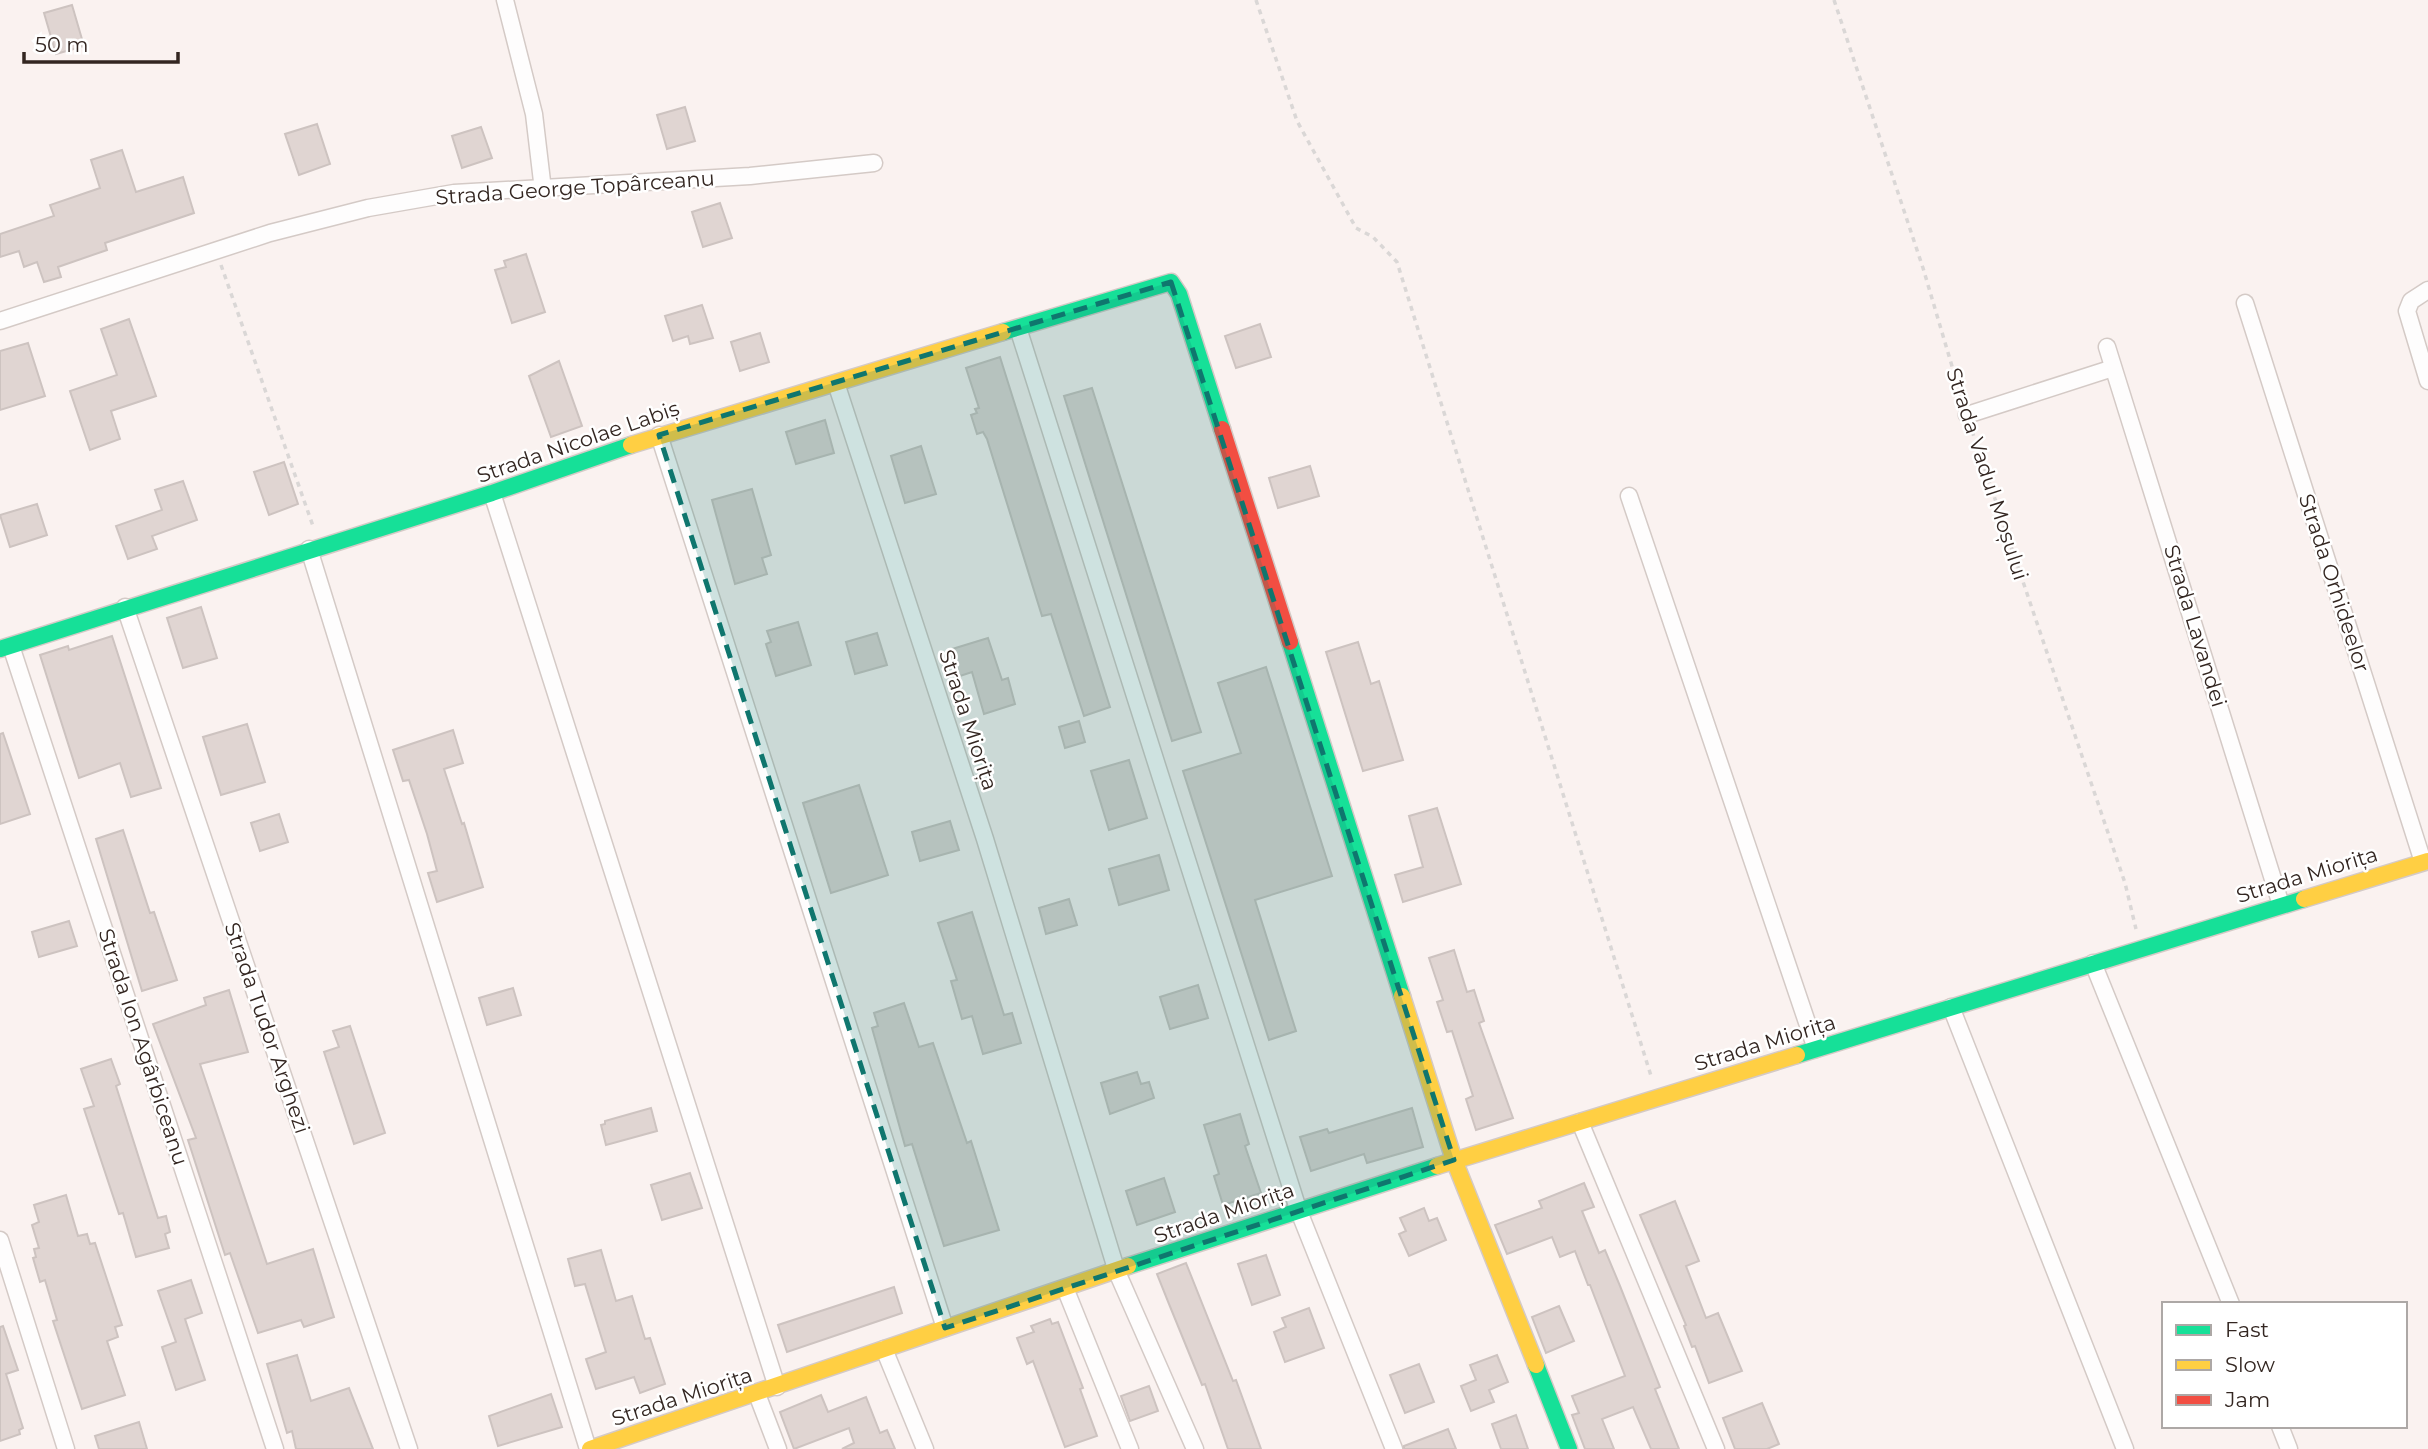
<svg xmlns="http://www.w3.org/2000/svg" width="2428" height="1449" font-family="Montserrat,sans-serif">
  <rect width="100%" height="100%" fill="#faf2f0"/>
  <!-- building -->
  <g fill="#e0d5d2" stroke="#cdc3c0" stroke-width="2">
    <path d="M72,5l12,41 -28,8 -12,-41z"/>
    <path d="M685,107l10,34 -28,8 -10,-34z"/>
    <path d="M317,124l13,40 -31,11 -14,-41z"/>
    <path d="M481,127l11,31 -30,10 -10,-32z"/>
    <path d="M122,150l14,42 47,-15 11,36 -89,30 2,7 -49,17 3,10 -17,5 -7,-20 -13,5 -5,-16 -19,6v-23l54,-18 -4,-11 50,-17 -9,-28z"/>
    <path d="M720,203l12,35 -29,9 -11,-35z"/>
    <path d="M526,254l19,58 -33,11 -17,-53 11,-3 -2,-6z"/>
    <path d="M702,305l11,33 -23,6 -2,-8 -15,5 -8,-25z"/>
    <path d="M129,319l27,77 -45,15 9,28 -30,11 -20,-59 47,-16 -16,-46z"/>
    <path d="M1260,324l11,33 -35,11 -11,-32z"/>
    <path d="M760,333l9,29 -29,9 -9,-29z"/>
    <path d="M28,343l17,53 -45,14v-59z"/>
    <path d="M1000,357l110,350 -26,9 -33,-102 -9,2 -55,-177 -4,-7 -6,2 -6,-19 6,-2 -2,-4 4,-1 -13,-40z"/>
    <path d="M559,361l23,65 -31,11 -22,-61z"/>
    <path d="M1092,388l109,344 -29,9 -108,-345z"/>
    <path d="M825,420l9,33 -38,11 -10,-32z"/>
    <path d="M921,446l15,48 -31,9 -14,-47z"/>
    <path d="M284,462l14,42 -29,11 -15,-43z"/>
    <path d="M1310,466l9,30 -41,12 -9,-30z"/>
    <path d="M183,481l14,39 -45,16 5,13 -29,10 -12,-33 46,-16 -7,-20z"/>
    <path d="M752,489l19,66 -9,3 5,16 -32,10 -23,-84z"/>
    <path d="M37,504l10,31 -37,12 -10,-32z"/>
    <path d="M201,607l16,51 -34,10 -16,-50z"/>
    <path d="M798,622l13,43 -35,11 -10,-32 5,-2 -4,-11z"/>
    <path d="M877,633l10,32 -32,9 -9,-32z"/>
    <path d="M112,636l49,152 -30,9 -11,-34 -41,15 -39,-123 28,-9 1,4z"/>
    <path d="M988,638l14,42 6,-2 7,26 -31,10 -12,-42 -15,5 -8,-27z"/>
    <path d="M1358,642l13,42 8,-3 24,79 -40,11 -37,-119z"/>
    <path d="M1266,667l66,209 -77,24 41,131 -27,9 -86,-269 58,-18 -23,-70z"/>
    <path d="M1079,721l6,21 -20,6 -6,-21z"/>
    <path d="M247,724l18,58 -44,13 -18,-58z"/>
    <path d="M453,730l10,33 -19,6 18,55 2,-1 19,64 -46,15 -9,-29 9,-2 -10,-37 -18,-54 -6,1 -10,-31z"/>
    <path d="M3,733l27,81 -30,10v-90z"/>
    <path d="M1129,760l18,58 -38,12 -18,-59z"/>
    <path d="M859,785l29,90 -57,18 -28,-90z"/>
    <path d="M1437,808l24,76 -58,18 -8,-27 28,-8 -14,-51z"/>
    <path d="M279,814l9,28 -28,9 -9,-28z"/>
    <path d="M950,821l9,29 -39,11 -8,-29z"/>
    <path d="M123,830l27,83 4,-1 23,68 -35,11 -46,-152z"/>
    <path d="M1159,855l10,35 -50,15 -10,-36z"/>
    <path d="M1069,899l8,26 -31,9 -7,-26z"/>
    <path d="M972,912l32,103 8,-2 9,30 -38,11 -11,-38 -10,3 -11,-38 6,-1 -19,-57z"/>
    <path d="M69,921l8,25 -38,11 -7,-25z"/>
    <path d="M1454,950l13,42 7,-2 10,31 -5,2 34,95 -37,12 -10,-31 7,-3 -21,-65 -5,1 -10,-30 6,-2 -14,-42z"/>
    <path d="M1198,985l10,33 -38,11 -10,-32z"/>
    <path d="M513,988l8,27 -34,10 -8,-27z"/>
    <path d="M229,990l19,62 -48,12 67,200 46,-15 21,68 -30,10 -3,-7 -43,13 -28,-80 -5,2 -37,-115 8,-2 -43,-114 53,-19 -2,-7z"/>
    <path d="M904,1003l15,44 14,-4 34,100 4,-2 28,89 -55,16 -32,-102 -7,2 -33,-118 6,-2 -4,-13z"/>
    <path d="M350,1026l35,107 -31,11 -30,-92 15,-5 -6,-16z"/>
    <path d="M111,1059l9,25 -4,2 42,132 8,-2 4,16 -5,2 4,14 -33,9 -13,-44 -4,1 -35,-105 10,-3 -13,-37z"/>
    <path d="M1137,1072l4,12 8,-2 5,16 -44,16 -9,-31z"/>
    <path d="M651,1108l6,23 -51,14 -5,-20 4,-1v-3z"/>
    <path d="M1412,1108l11,39 -56,16 -3,-9 -53,17 -11,-34 27,-8 2,4z"/>
    <path d="M1240,1114l9,30 -4,2 16,47 -38,12 -9,-29 5,-2 -15,-49z"/>
    <path d="M690,1173l12,35 -40,12 -11,-35z"/>
    <path d="M1164,1178l11,34 -38,13 -11,-34z"/>
    <path d="M1584,1183l10,24 -12,4 17,42 6,-3 15,36 40,101 -5,2 24,60h-28l-18,-42 -31,12 12,30h-29l-13,-34 7,-2 -7,-17 53,-20 -35,-91h-2l-13,-34 -15,6 -8,-20 -45,17 -12,-29 47,-17 -3,-7z"/>
    <path d="M66,1195l12,41 9,-2 3,10 5,-1 27,82 -7,2 3,10 -11,4 18,54 -43,14 -29,-88 4,-1 -12,-40 -5,2 -7,-24 3,-1 -2,-8 5,-1 -7,-23 7,-3 -5,-17z"/>
    <path d="M1675,1201l24,60 -13,5 20,52 12,-5 24,58 -33,12 -14,-37 -3,1 -8,-21 2,-1 -46,-110z"/>
    <path d="M1424,1208l5,13 8,-3 9,22 -37,16 -10,-22 7,-3 -6,-13z"/>
    <path d="M601,1250l15,51 16,-5 13,43 5,-1 15,46 -25,9 -6,-16 -38,12 -10,-30 20,-7 -21,-68 -10,2 -7,-27z"/>
    <path d="M1266,1255l14,40 -28,10 -14,-41z"/>
    <path d="M1186,1263l47,118 3,-1 25,69h-33l-23,-65 -3,1 -33,-81 -12,-30z"/>
    <path d="M191,1280l11,33 -17,6 20,61 -29,10 -14,-43 14,-5 -18,-51z"/>
    <path d="M894,1287l8,26 -115,39 -9,-27z"/>
    <path d="M1559,1306l15,35 -28,12 -14,-36z"/>
    <path d="M1309,1308l15,40 -39,14 -11,-30 12,-5 -4,-9z"/>
    <path d="M1050,1319l2,5 6,-2 25,66 -3,1 17,47 -32,11 -32,-86 -6,3 -10,-26 17,-6 -3,-6z"/>
    <path d="M3,1326l15,44 -12,4 17,54 -4,2 1,4 -20,7v-114z"/>
    <path d="M297,1355l14,46 38,-13 24,61h-77l-4,-18 -5,2 -20,-69z"/>
    <path d="M1497,1355l11,27 -19,8 5,12 -23,9 -10,-25 15,-6 -6,-15z"/>
    <path d="M1419,1364l15,38 -29,11 -15,-38z"/>
    <path d="M1149,1386l9,25 -28,10 -9,-25z"/>
    <path d="M551,1394l11,33 -64,19 -9,-30z"/>
    <path d="M821,1395l7,17 38,-15 14,36 7,-3 8,19h-53l12,-6 -5,-15 -55,21 -14,-37z"/>
    <path d="M1762,1403l17,41 -12,5h-32l-12,-31z"/>
    <path d="M1516,1415l12,34h-27l-9,-25z"/>
    <path d="M139,1422l8,27h-48l-4,-13z"/>
    <path d="M1448,1429l8,20h-52v-3z"/>
  </g>
  <g fill="none" stroke-linecap="round" stroke-linejoin="round">
    <!-- street casing -->
    <g stroke="#d4cac6" stroke-width="19">
      <g id="street">
        <path d="M505,0l29,114 9,76"/>
        <path d="M2428,290l-17,11 -4,10 21,70"/>
        <path d="M2245,303l178,559"/>
        <path d="M0,321l270,-88 98,-25 86,-15 296,-17 124,-13"/>
        <path d="M1018,328l280,881 96,240"/>
        <path d="M2107,347l174,558"/>
        <path d="M836,383l149,456 132,433 78,177"/>
        <path d="M1967,415l146,-47"/>
        <path d="M659,435l286,893"/>
        <path d="M492,493l285,894"/>
        <path d="M1629,496l187,553"/>
        <path d="M309,549l279,900"/>
        <path d="M125,607l284,842"/>
        <path d="M11,646l264,803"/>
        <path d="M2093,963l138,341"/>
        <path d="M1951,1007l174,442"/>
        <path d="M1580,1122l136,327"/>
        <path d="M0,1240l66,209"/>
        <path d="M1065,1288l65,161"/>
        <path d="M884,1349l41,100"/>
        <path d="M757,1394l21,55"/>
        <path d="M2280,1426l9,23"/>
      </g>
    </g>
    <!-- fast casing -->
    <g stroke="#d4cac6" stroke-width="19">
      <g id="fast">
        <path d="M1003,332l168,-50 8,12 43,135"/>
        <path d="M1290,642l112,354"/>
        <path d="M0,649l492,-156 139,-48"/>
        <path d="M1797,1055l507,-156"/>
        <path d="M1128,1266l309,-100"/>
        <path d="M1536,1365l33,84"/>
      </g>
    </g>
    <!-- slow casing -->
    <g stroke="#d4cac6" stroke-width="19">
      <g id="slow">
        <path d="M631,445l372,-113"/>
        <path d="M2304,899l124,-38"/>
        <path d="M1402,996l52,164 82,205"/>
        <path d="M1437,1166l360,-111"/>
        <path d="M590,1449l538,-183"/>
      </g>
    </g>
    <!-- jam casing -->
    <g stroke="#d4cac6" stroke-width="19">
      <path id="jam" d="M1222,429l68,213"/>
    </g>
    <!-- path -->
    <g stroke="#dad7d6" stroke-width="3.5" stroke-dasharray="5 5" stroke-linecap="butt">
      <path d="M1256,0l41,121 59,107 17,9 24,25 255,817"/>
      <path d="M1834,0l89,268 39,132"/>
      <path d="M221,265l92,261"/>
      <path d="M1972,431l153,452 11,46"/>
    </g>
    <!-- street -->
    <use href="#street" stroke="#fefdfd" stroke-width="16"/>
    <!-- fast -->
    <use href="#fast" stroke="#16e098" stroke-width="16"/>
    <!-- slow -->
    <use href="#slow" stroke="#ffcf43" stroke-width="16"/>
    <!-- jam -->
    <use href="#jam" stroke="#f24e42" stroke-width="16"/>
  </g>
  <!-- marked area -->
  <path fill="#0f766e" fill-opacity="0.2" stroke="#0f766e" stroke-width="5" stroke-dasharray="14 9" stroke-linejoin="round" d="M1171,282l283,878 -509,168 -286,-893z"/>
  <g text-anchor="middle" stroke-width="5" stroke-linejoin="round" paint-order="stroke">
    <!-- street labels -->
    <g font-size="21" fill="#332621" stroke="#fff">
      <text transform="translate(575 188) rotate(-4)" y="7">Strada George Topârceanu</text>
      <text transform="translate(578 442) rotate(-19)" y="7">Strada Nicolae Labiș</text>
      <text transform="translate(1987 474) rotate(72)" y="7">Strada Vadul Moșului</text>
      <text transform="translate(2334 583) rotate(72)" y="7">Strada Orhideelor</text>
      <text transform="translate(2195 626) rotate(73)" y="7">Strada Lavandei</text>
      <text transform="translate(968 720) rotate(72)" y="7">Strada Miorița</text>
      <text transform="translate(2307 875) rotate(-17)" y="7">Strada Miorița</text>
      <text transform="translate(267 1028) rotate(71)" y="7">Strada Tudor Arghezi</text>
      <text transform="translate(1765 1043) rotate(-17)" y="7">Strada Miorița</text>
      <text transform="translate(143 1047) rotate(72)" y="7">Strada Ion Agârbiceanu</text>
      <text transform="translate(1224 1213) rotate(-19)" y="7">Strada Miorița</text>
      <text transform="translate(682 1397) rotate(-18)" y="7">Strada Miorița</text>
    </g>
  </g>
  <!-- legend -->
  <rect x="2162" y="1302" width="245" height="126" fill="#ffffff" stroke="#ada8a6" stroke-width="2"/>
  <rect x="2176" y="1325" width="35" height="10" fill="#16e098" stroke="#ada8a6" stroke-width="2"/>
  <text x="2225" y="1337" font-size="21" fill="#332621">Fast</text>
  <rect x="2176" y="1360" width="35" height="10" fill="#ffcf43" stroke="#ada8a6" stroke-width="2"/>
  <text x="2225" y="1372" font-size="21" fill="#332621">Slow</text>
  <rect x="2176" y="1395" width="35" height="10" fill="#f24e42" stroke="#ada8a6" stroke-width="2"/>
  <text x="2225" y="1407" font-size="21" fill="#332621">Jam</text>
  <!-- scale -->
  <path d="M24 52v10h154v-10" fill="none" stroke="#332621" stroke-width="3.5"/>
  <text x="35" y="52" font-size="21" fill="#332621" stroke="#ffffff" stroke-width="5" paint-order="stroke">50 m</text>
</svg>
